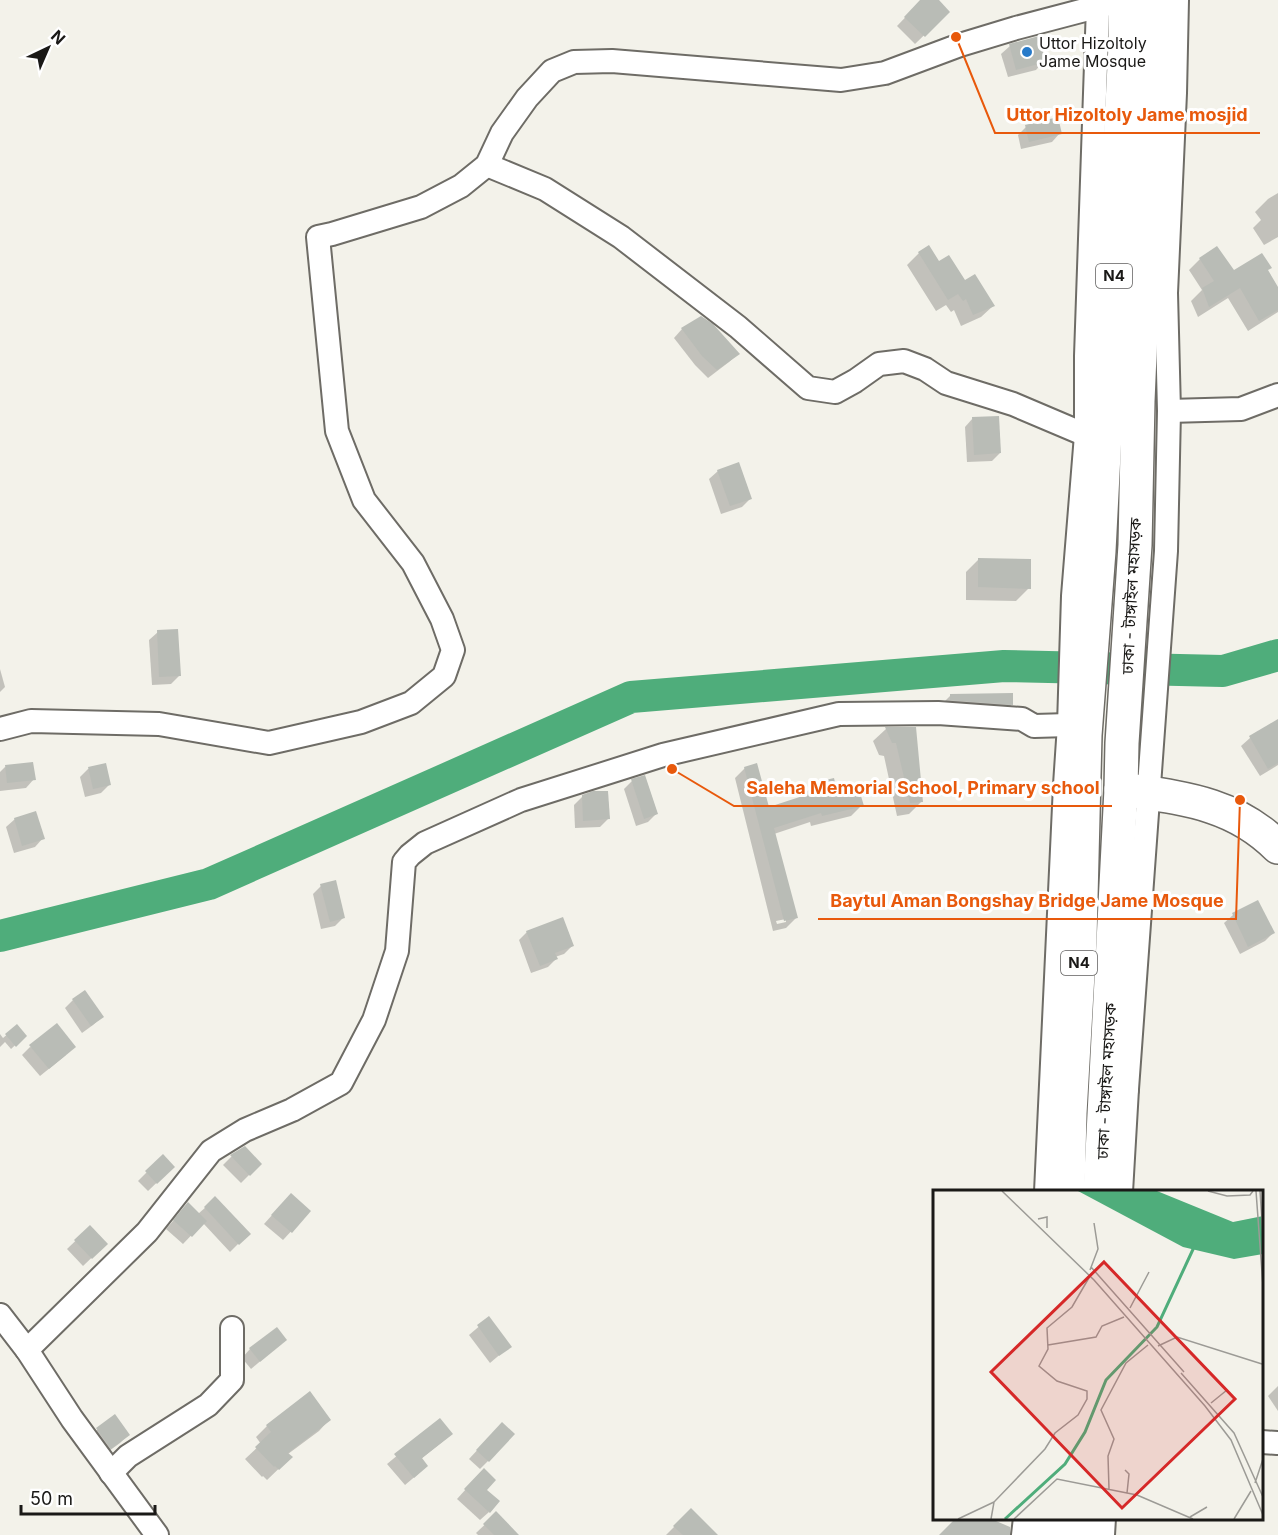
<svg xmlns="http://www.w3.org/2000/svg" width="1278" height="1535" font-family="Inter,'Noto Sans Bengali',sans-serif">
  <rect width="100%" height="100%" fill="#f3f2ea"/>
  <!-- shadow -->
  <g fill="#0003" fill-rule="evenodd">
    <path d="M922,0h15l11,12 -33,32 -18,-18z"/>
    <path d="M1010,46l34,15 -8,9 -28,7 -7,-23z"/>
    <path d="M1026,127l34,6 -8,9 -31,7 -3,-14z"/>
    <path d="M1278,193v44l-14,8 -11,-17 8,-8 -6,-8 13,-13z"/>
    <path d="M929,247l10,16 26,19 28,24 -12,11 -20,9 -7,-16 -3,2 -5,-7 -10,6 -29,-46 12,-12z"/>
    <path d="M1200,259l34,13 33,-1 11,19v22l-30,19 -20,-33 -30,19 -7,-16 11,-11 -13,-20z"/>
    <path d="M701,318l37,36 -9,8 -21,16 -13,-13 -21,-27 8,-9z"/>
    <path d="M973,418l27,35 -8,8 -25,1 -2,-35z"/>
    <path d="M718,471l33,27 -9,9 -21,7 -12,-35z"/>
    <path d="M979,559l50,29 -13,13 -50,-1v-28z"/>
    <path d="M158,632l21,44 -8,8 -19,1 -3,-45z"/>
    <path d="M0,669l5,18 -5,5z"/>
    <path d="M950,696l62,8 -8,9 -62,-9z"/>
    <path d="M1276,722l2,4v39l-18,11 -19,-30 9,-8z"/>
    <path d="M915,728l7,73 -13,13 -12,2 -13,-60 -5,-1 -6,-14 13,-12z"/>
    <path d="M104,765l5,20 -8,8 -16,4 -5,-20 8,-8z"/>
    <path d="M5,767l29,12 -8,9 -26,3v-19z"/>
    <path d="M745,768l23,41 36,-12 -1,-2 11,-10 22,7 26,13 -11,11 -40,10 -1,-4 -36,12 22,84 -10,10 -13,3 -38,-153zM786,919v3l-9,2 -1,-3z"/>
    <path d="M632,781l24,33 -8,8 -12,4 -12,-37z"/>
    <path d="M583,796l25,23 -8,8 -25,1 -1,-23z"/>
    <path d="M15,819l28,19 -8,9 -21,6 -8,-26z"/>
    <path d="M321,886l22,32 -8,8 -14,3 -8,-35z"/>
    <path d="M1257,902l16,31 -8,8 -25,13 -16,-31 9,-8z"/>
    <path d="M527,932l46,13 -9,9 -9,3 1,2 -8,8 -17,6 -12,-33z"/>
    <path d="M73,1000l29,17 -9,8 -11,8 -17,-25z"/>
    <path d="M17,1026l8,10 -14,13 -6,-7 -5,5v-13l3,4z"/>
    <path d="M30,1047l36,8 -26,21 -18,-21z"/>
    <path d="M244,1148l16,16 -19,19 -18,-18 8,-8z"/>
    <path d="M163,1156l10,11 -25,24 -10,-10z"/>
    <path d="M215,1199l33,35 -18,18 -27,-29 -20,21 -17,-15 14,-16 18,1z"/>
    <path d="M283,1203l26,9 -26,28 -19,-16z"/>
    <path d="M90,1227l16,17 -23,22 -16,-17z"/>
    <path d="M489,1318l21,28 -20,17 -21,-28z"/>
    <path d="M285,1340l-34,29 -9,-11 8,-9z"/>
    <path d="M1278,1386v25l-10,-15z"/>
    <path d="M309,1393l20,27 -10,11 -31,23 3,3 -24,23 -4,-4 -1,1 -17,-18 16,-15 -5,-7 11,-11z"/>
    <path d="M115,1417l13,18 -8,8 -18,13 -14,-18 9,-8z"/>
    <path d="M440,1420l11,14 -9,8 -21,17 -3,15 -13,11 -18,-21z"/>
    <path d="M494,1432l-6,29 -8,8 -11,-10z"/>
    <path d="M476,1478l13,34 -9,8 -23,-21z"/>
    <path d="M691,1510l15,25h-40z"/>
    <path d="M496,1514l21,21h-39l-2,-2z"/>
  </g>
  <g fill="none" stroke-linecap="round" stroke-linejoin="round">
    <!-- river -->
    <path stroke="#4fad7b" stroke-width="32" d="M0,936l209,-52 422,-187 373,-31 219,5 55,-16"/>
  </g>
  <!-- building -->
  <g fill="#b9bcb6">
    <path d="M920,0h19l11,12 -25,25 -21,-20z"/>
    <path d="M1039,36l7,26 -30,8 -7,-26z"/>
    <path d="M1058,117l4,17 -33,8 -4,-17z"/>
    <path d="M929,245l10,16 10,-6 16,25 10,-6 20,32 -22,9 -7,-16 -3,2 -5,-7 -10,6 -30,-48z"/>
    <path d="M1217,246l17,24 28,-17 10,15 -4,2 10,17v23l-19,11 -19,-33 -31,19 -7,-19 12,-7 -15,-23z"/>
    <path d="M701,316l12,8 27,30 -23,16 -15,-14 -21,-28z"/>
    <path d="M999,416l2,37 -27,2 -2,-38z"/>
    <path d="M739,462l13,37 -22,7 -13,-36z"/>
    <path d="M978,558l53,1v30l-53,-2z"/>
    <path d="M178,629l3,47 -22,1 -2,-47z"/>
    <path d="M1013,693v12l-63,-5v-6z"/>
    <path d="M1278,719v44l-10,6 -19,-33z"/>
    <path d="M885,727h31l7,75 -13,1 -14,-60h-4z"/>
    <path d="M33,762l3,18 -29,3 -2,-18z"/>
    <path d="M106,763l5,22 -18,4 -5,-22z"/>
    <path d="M757,763l12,44 46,-15 -2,-9 21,-5 3,13 21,-5 6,20 -42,10 -1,-3 -47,15 24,90 -14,3 -40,-154z"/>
    <path d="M645,775l13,39 -14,5 -13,-40z"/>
    <path d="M593,791h15l2,28 -27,2 -1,-26z"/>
    <path d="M36,811l9,28 -23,7 -8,-28z"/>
    <path d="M336,880l9,38 -15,4 -10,-38z"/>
    <path d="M1258,900l17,33 -27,14 -16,-34z"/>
    <path d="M563,917l11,29 -19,7 3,6 -18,7 -14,-35z"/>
    <path d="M85,990l19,27 -13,9 -19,-27z"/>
    <path d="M57,1023l19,24 -27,22 -20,-24z"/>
    <path d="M17,1024l10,12 -11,11 -11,-13z"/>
    <path d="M245,1146l17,18 -12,12 -20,-21z"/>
    <path d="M163,1154l12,13 -18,17 -12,-13z"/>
    <path d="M291,1193l20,18 -19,22 -21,-18z"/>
    <path d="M215,1196l36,38 -12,11 -35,-38z"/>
    <path d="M188,1202l19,19 -15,16 -19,-17z"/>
    <path d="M90,1225l18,19 -16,15 -18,-19z"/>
    <path d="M489,1316l23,31 -13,9 -22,-31z"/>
    <path d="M277,1327l10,13 -27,22 -11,-14z"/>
    <path d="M310,1391l21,29 -43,33 5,4 -14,13 -4,-4 -1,1 -19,-20 16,-15 -5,-7z"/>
    <path d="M115,1414l15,21 -19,14 -15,-21z"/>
    <path d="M440,1418l13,16 -31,24 6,8 -14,12 -20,-24z"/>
    <path d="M502,1422l13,12 -26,28 -13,-12z"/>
    <path d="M484,1468l12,12 -9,10 13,11 -10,12 -26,-24z"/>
    <path d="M691,1508l27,27h-35l-10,-9z"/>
    <path d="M496,1511l23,24h-25l-11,-11z"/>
    <path d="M956,1518h33l21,9v8h-71z"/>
  </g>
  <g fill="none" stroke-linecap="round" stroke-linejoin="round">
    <!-- minor casing -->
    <g stroke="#6e6c66" stroke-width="26">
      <g id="minor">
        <path d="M487,165l58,24 76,48 117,90 70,61 27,4 20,-11 24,-17 25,-3 21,8 21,14 67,21 73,31"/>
        <path d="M1169,411l72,-2 37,-14"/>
        <path d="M0,729l31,-8 128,3 110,19 92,-21 50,-19 33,-27 9,-26 -11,-31 -29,-56 -49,-63 -27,-69 -19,-194 14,-3 89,-27 40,-21 26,-21 15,-32 25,-35 25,-27 22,-9 38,-1 229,19 44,-7 75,-28 56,-17 99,-26"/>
        <path d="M1115,1083l12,6 -6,103"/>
        <path d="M1127,1089l39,-538 3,-140 -3,-118 9,-200 2,-93"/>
        <path d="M1046,1192l19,-407 4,-60 4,-129 13,-161v-79l12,-350"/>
        <path d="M0,1315l27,35 45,69 85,116"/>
        <path d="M27,1350l120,-118 64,-81 34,-21 47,-20 49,-27 33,-63 23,-69 7,-89 6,-7 15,-12 96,-43 142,-45 176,-41 99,-1 84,6 12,7 35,-1"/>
        <path d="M1262,1442l15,1"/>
        <path d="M111,1473l17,-17 80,-51 24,-25v-52"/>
        <path d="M1023,1535l2,-17"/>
        <path d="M1103,1535l1,-17"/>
      </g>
    </g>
    <!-- major casing -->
    <g stroke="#6e6c66" stroke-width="32">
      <path id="major" d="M1098,6l1,-6"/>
    </g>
    <!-- highway casing -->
    <g stroke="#6e6c66" stroke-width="36">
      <g id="highway">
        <path d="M1121,789c60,9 112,13 157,58"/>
        <path d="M1068,1192l2,-79 10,-174 5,-204 14,-184 26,-505v-46"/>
        <path d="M1100,1192l21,-403 1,-46 13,-198 3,-144 15,-348v-53"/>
        <path d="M1048,1535l1,-17"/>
        <path d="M1077,1535l1,-17"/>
      </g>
    </g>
    <!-- minor -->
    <use href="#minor" stroke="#fff" stroke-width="22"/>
    <!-- major -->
    <use href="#major" stroke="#fff" stroke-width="28"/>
    <!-- highway -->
    <use href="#highway" stroke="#fff" stroke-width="33"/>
  </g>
  <!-- markers -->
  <circle fill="#277ac9" stroke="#fff" stroke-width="2" cx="1027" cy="52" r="6"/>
  <g text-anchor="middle" stroke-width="6" stroke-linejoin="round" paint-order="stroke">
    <!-- shield labels -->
    <g fill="#fff" stroke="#5f5e5d" stroke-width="1.5">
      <rect x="1096" y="264" width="36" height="24" rx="4.5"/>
      <rect x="1061" y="951" width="36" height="24" rx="4.5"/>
    </g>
    <g font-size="15" font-weight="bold" fill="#1a1917">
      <text x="1114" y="281">N4</text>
      <text x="1079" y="968">N4</text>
    </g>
    <!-- poi labels -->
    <g font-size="16" fill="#1a1917" stroke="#fff" text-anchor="start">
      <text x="1039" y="49">Uttor Hizoltoly<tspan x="1039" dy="18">Jame Mosque</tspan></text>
    </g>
    <!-- street labels -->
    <g font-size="16" fill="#1a1917" stroke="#fff">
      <text transform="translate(1131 596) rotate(-87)" y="6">ঢাকা - টাঙ্গাইল মহাসড়ক</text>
      <text transform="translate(1106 1081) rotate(-87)" y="6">ঢাকা - টাঙ্গাইল মহাসড়ক</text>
    </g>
  </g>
  <!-- overview -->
  <g transform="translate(933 1190)">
    <rect width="330" height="330" fill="#f3f2ea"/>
    <path d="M145,1h79l76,31 30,-6v38l-29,5 -51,-12z" fill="#4fad7b"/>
    <path fill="none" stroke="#4fad7b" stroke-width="3" d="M72,329l60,-55 20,-32 21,-52 51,-53 38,-82"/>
    <path fill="none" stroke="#9c9b96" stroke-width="1.5" d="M69,1l92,89 111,126 26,34 32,75M275,1l19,5 23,-1 3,-4M323,1l7,95M327,1l3,46M105,29l9,-2v11M158,77l93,105M157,80l8,-21 -4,-26M197,118l19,-36M115,155l48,-8 6,-11 22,-9M225,156l19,-9 85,27M248,183l53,60 29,64M278,213l16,-13M192,280l4,4 -2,19M322,293l8,-24M176,299l-1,-33 6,-17 -13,-29 25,-47 22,-18M257,327l17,-10M25,329l36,-17M58,329l3,-17 51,-53 10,-16 23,-18 9,-16v-8l-30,-10 -18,-15 9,-17 -1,-21 25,-21 18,-31M81,329l43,-40 80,16 56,24M301,329l17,-28"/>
    <path fill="#d62828" fill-opacity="0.15" stroke="#d62828" stroke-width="3" d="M171,72l131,137 -113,109 -131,-136z"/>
    <rect width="330" height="330" fill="none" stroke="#1a1917" stroke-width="3"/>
  </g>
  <!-- callouts -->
  <path fill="none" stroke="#e8590c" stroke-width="2" d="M956 37L995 133H1260M672 769L734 806H1112M1240 800L1236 919H818"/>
  <g fill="#e8590c" stroke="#fff" stroke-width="2">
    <circle cx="956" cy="37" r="6"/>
    <circle cx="672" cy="769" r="6"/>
    <circle cx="1240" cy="800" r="6"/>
  </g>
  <g font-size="18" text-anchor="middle" font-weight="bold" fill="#e8590c" stroke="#fff" stroke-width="6" stroke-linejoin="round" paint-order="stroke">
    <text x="1127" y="121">Uttor Hizoltoly Jame mosjid</text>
    <text x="923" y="794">Saleha Memorial School, Primary school</text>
    <text x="1027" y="907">Baytul Aman Bongshay Bridge Jame Mosque</text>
  </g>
  <!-- north arrow -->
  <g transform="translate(48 48) rotate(44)" stroke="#ffffff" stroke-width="4.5" paint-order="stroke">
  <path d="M0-4.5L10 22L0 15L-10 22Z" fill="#1a1917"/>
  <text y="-9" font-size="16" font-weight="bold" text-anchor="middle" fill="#1a1917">N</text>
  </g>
  <!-- scale -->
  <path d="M21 1505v9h134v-9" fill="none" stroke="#1a1917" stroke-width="3"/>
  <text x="30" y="1505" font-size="18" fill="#1a1917" stroke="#ffffff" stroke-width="4.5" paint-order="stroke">50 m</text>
</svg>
